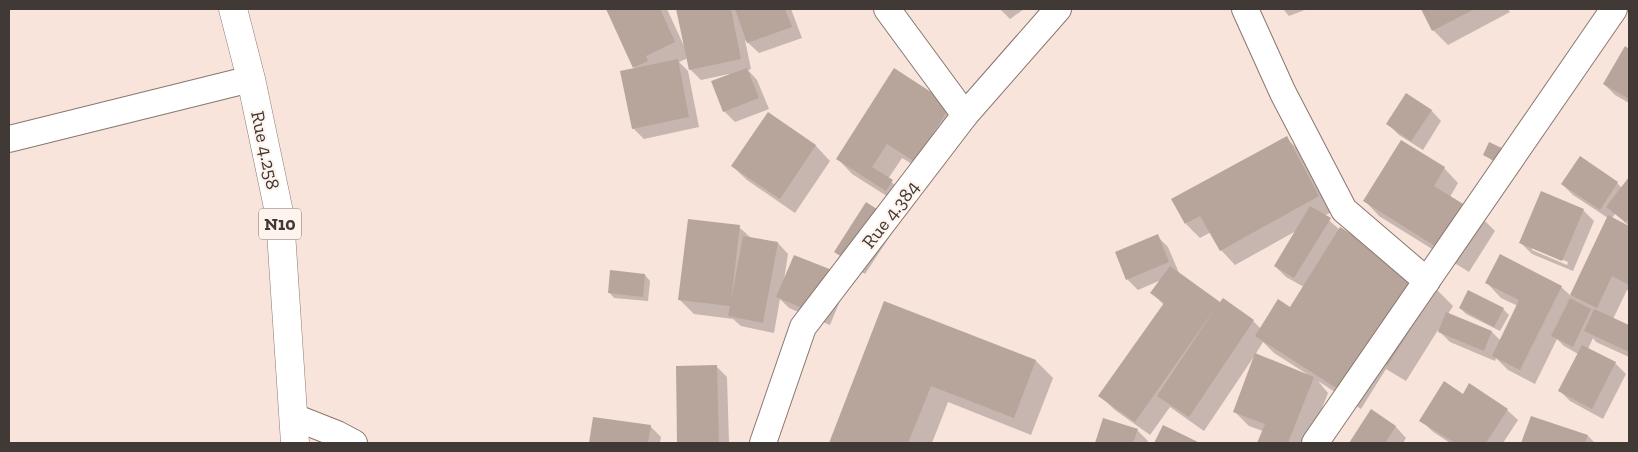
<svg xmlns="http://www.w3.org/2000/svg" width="1638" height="452" font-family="'Zilla Slab',serif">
  <rect width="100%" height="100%" fill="#f8e4db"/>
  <!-- shadow -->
  <g fill="#0003" fill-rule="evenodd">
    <path d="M607,9h60l17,37 -6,-37h113l11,29 -43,15 -14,-13 6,29 -3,1 9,10 12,29 -34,13 -11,-11 5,-37 -28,6 -11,-11 -2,-11 -9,4 9,9 11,56 -55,12 -11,-11 3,-59z"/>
    <path d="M1000,9h24l-14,10z"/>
    <path d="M1283,9h24l-18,7z"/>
    <path d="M1422,9h86l2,3 -62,33 -15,-15z"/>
    <path d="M1625,48l4,2v53l-14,-8 -11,-11z"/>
    <path d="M895,70l70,50 -35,55 -28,-17 -14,21 19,17 -6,9 -49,-31 -14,-15z"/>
    <path d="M1431,110l10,11 -18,29 -24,-15 -11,-11z"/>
    <path d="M768,114l48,32 14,15 -35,52 -48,-33 -15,-14z"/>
    <path d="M1286,138l15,14 32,59 -9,5 16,14 96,59 17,17 -5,8 44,18 9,9 17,-35 -17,-8 -14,-15 74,4 10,9 37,-78 -35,-23 -11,-11 55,-1 5,5 7,-9v112l-2,-1 -14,29 16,8v30l-33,-15 -3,-4 -5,11 27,14 11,11 -23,45 -33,-18 -11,-11 19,-36 -14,-8 -7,-7 -22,45 -27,-14 -12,-12 -1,3 -45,-19 -12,-12 -32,51 -20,-12 -25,40 -43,-28 10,12 -20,50h-49l4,-12 -14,-5 -15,-15 21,-56 -51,76 -34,-24 -20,28 -35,-25 -15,-14 64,-91 -12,-12 9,-13 -23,10 -11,-11 30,-43 11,11 11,26 42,31 32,17 8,8 29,-20 14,-22 -18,-10 -11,-11 21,-35 -61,34 -14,-15 -10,-18 -11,6 -14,-14zM1615,214l14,12 -1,1 -16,-9zM1263,342l11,11 33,21 -1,1 -51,-20z"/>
    <path d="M1444,168l14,15 -8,14 30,19 15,15 -26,41 -90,-56 -14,-15z"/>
    <path d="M1583,210l11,11 -21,50 -41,-17 -11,-11zM1532,247l36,15 -1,3 -35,-15z"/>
    <path d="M885,216l11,11 -31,47 -19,-12 -10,-11z"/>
    <path d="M739,227l12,11 27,5 10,11 -4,26 63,4 -17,41 -41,-17 -9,-9 -6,34 -33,-7 -8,-7 -39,-5 -14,-14z"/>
    <path d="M645,275l5,6 -2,20 -34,-3 -5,-6z"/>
    <path d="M1469,292l34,17 6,6 -9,16 -34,-17 -6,-6z"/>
    <path d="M885,303l151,58 17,17 -22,57 -83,-33 -16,41h-102z"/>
    <path d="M716,366l11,11 2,66h-50l-2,-75z"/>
    <path d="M1463,395l44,15 11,10 -15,23h-53l-18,-12 -11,-11z"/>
    <path d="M1372,411l24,16 10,11 -3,5h-53z"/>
    <path d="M1531,417l57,19 7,7h-72z"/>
    <path d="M594,418l56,8 11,11 -1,6h-70z"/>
    <path d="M1104,420l33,10 11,11 -1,2h-51z"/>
  </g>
  <!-- building -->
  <g fill="#b7a59c">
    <path d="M606,9h54l15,33 -29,14 2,5 -15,7z"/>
    <path d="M676,9h55l10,50 -52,11z"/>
    <path d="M735,9h50l7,18 -45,16z"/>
    <path d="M1421,9h54l-43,22z"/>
    <path d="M1625,46l4,3v50l-26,-15z"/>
    <path d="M678,59l11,58 -57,12 -12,-58z"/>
    <path d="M747,68l12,30 -36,14 -12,-31z"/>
    <path d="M894,68l57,37 -36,57 -28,-18 -15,23 21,13 -7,11 -50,-32z"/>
    <path d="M1406,93l26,17 -21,31 -25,-17z"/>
    <path d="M768,112l48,33 -36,54 -49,-33z"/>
    <path d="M1287,136l32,60 -99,55 -20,-35 -15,8 -14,-25z"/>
    <path d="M1401,140l44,27 -11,19 47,29 -27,43 -91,-57z"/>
    <path d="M1489,142l19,9 -7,14 -18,-10z"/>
    <path d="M1580,156l38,26 -18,28 -39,-26z"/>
    <path d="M1629,177v41l-3,4 -20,-15z"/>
    <path d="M1541,191l43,18 -22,52 -43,-18z"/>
    <path d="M866,202l20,13 -33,49 -19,-12z"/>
    <path d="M1310,206l21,12 -37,60 -20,-12z"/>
    <path d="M1608,215l21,11v59l-17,-9 -15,32 -27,-13z"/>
    <path d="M688,219l52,6 -9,76 12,-65 35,6 -15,81 -35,-7 2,-10 -52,-6z"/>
    <path d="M1340,227l97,61 -49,77 -19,-12 -25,40 -89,-57 23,-37 12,8z"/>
    <path d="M1158,234l11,28 -43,18 -11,-28z"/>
    <path d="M1500,254l62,32 -42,84 -28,-14 27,-56 -34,-17z"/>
    <path d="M794,255l43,17 -18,43 -43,-18z"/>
    <path d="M1170,266l50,36 3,-4 31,22 -65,97 -32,-21 61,-92 -83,118 -37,-26 66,-93 -14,-10z"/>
    <path d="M610,270l35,4 -2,23 -35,-4z"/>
    <path d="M1468,290l36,18 -10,19 -35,-19z"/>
    <path d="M1570,298l21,11 -18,38 -22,-11z"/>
    <path d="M884,301l152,59 -22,58 -83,-32 -23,57h-79z"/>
    <path d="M1594,309l35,16v27l-45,-21z"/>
    <path d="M1446,312l46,19 -8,20 -46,-19z"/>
    <path d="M1582,345l34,17 -24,47 -34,-18z"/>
    <path d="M1255,353l59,24 -26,66h-31l8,-19 -32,-12z"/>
    <path d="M717,365l2,78h-42l-1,-77z"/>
    <path d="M1444,381l19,13 6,-11 39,26 -22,34h-31l-36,-22z"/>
    <path d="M1371,409l25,17 -11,17h-36z"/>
    <path d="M1531,416l57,19 -3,8h-64z"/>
    <path d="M593,417l58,8 -3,18h-59z"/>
    <path d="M1103,418l35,11 -5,14h-38z"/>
    <path d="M1163,425l37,18h-46z"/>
  </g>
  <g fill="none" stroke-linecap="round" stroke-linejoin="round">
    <!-- minor casing -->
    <g stroke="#89776f" stroke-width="28">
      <g id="minor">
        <path d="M887,9l78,106"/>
        <path d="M1245,9l38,84 61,117 83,71"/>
        <path d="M9,139l242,-60"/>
        <path d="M294,417l43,17 17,9"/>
        <path d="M763,443l40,-116 162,-212 93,-106"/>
        <path d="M1315,443l299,-434"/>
      </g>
    </g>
    <!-- trunk casing -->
    <g stroke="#89776f" stroke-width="29">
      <path id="trunk" d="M233,9l18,70 29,138 15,226"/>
    </g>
    <!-- minor -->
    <use href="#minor" stroke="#fff" stroke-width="26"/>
    <!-- trunk -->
    <use href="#trunk" stroke="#fff" stroke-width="28"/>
  </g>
  <g text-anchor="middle" stroke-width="4.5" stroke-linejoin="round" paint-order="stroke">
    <!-- shield labels -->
    <rect fill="#fff3ed" stroke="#79716c" stroke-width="1" x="259" y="208.5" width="42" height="31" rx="4"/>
    <g font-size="18" font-weight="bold" fill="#403935">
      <text x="280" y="230">N10</text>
    </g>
    <!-- street labels -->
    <g font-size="19" fill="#403935" stroke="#fff3ed">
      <text transform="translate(266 150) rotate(78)" y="7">Rue 4.258</text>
      <text transform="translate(890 214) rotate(-52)" y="7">Rue 4.384</text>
    </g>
  </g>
  <!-- border -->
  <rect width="1638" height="452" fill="none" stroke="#403935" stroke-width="20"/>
</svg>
